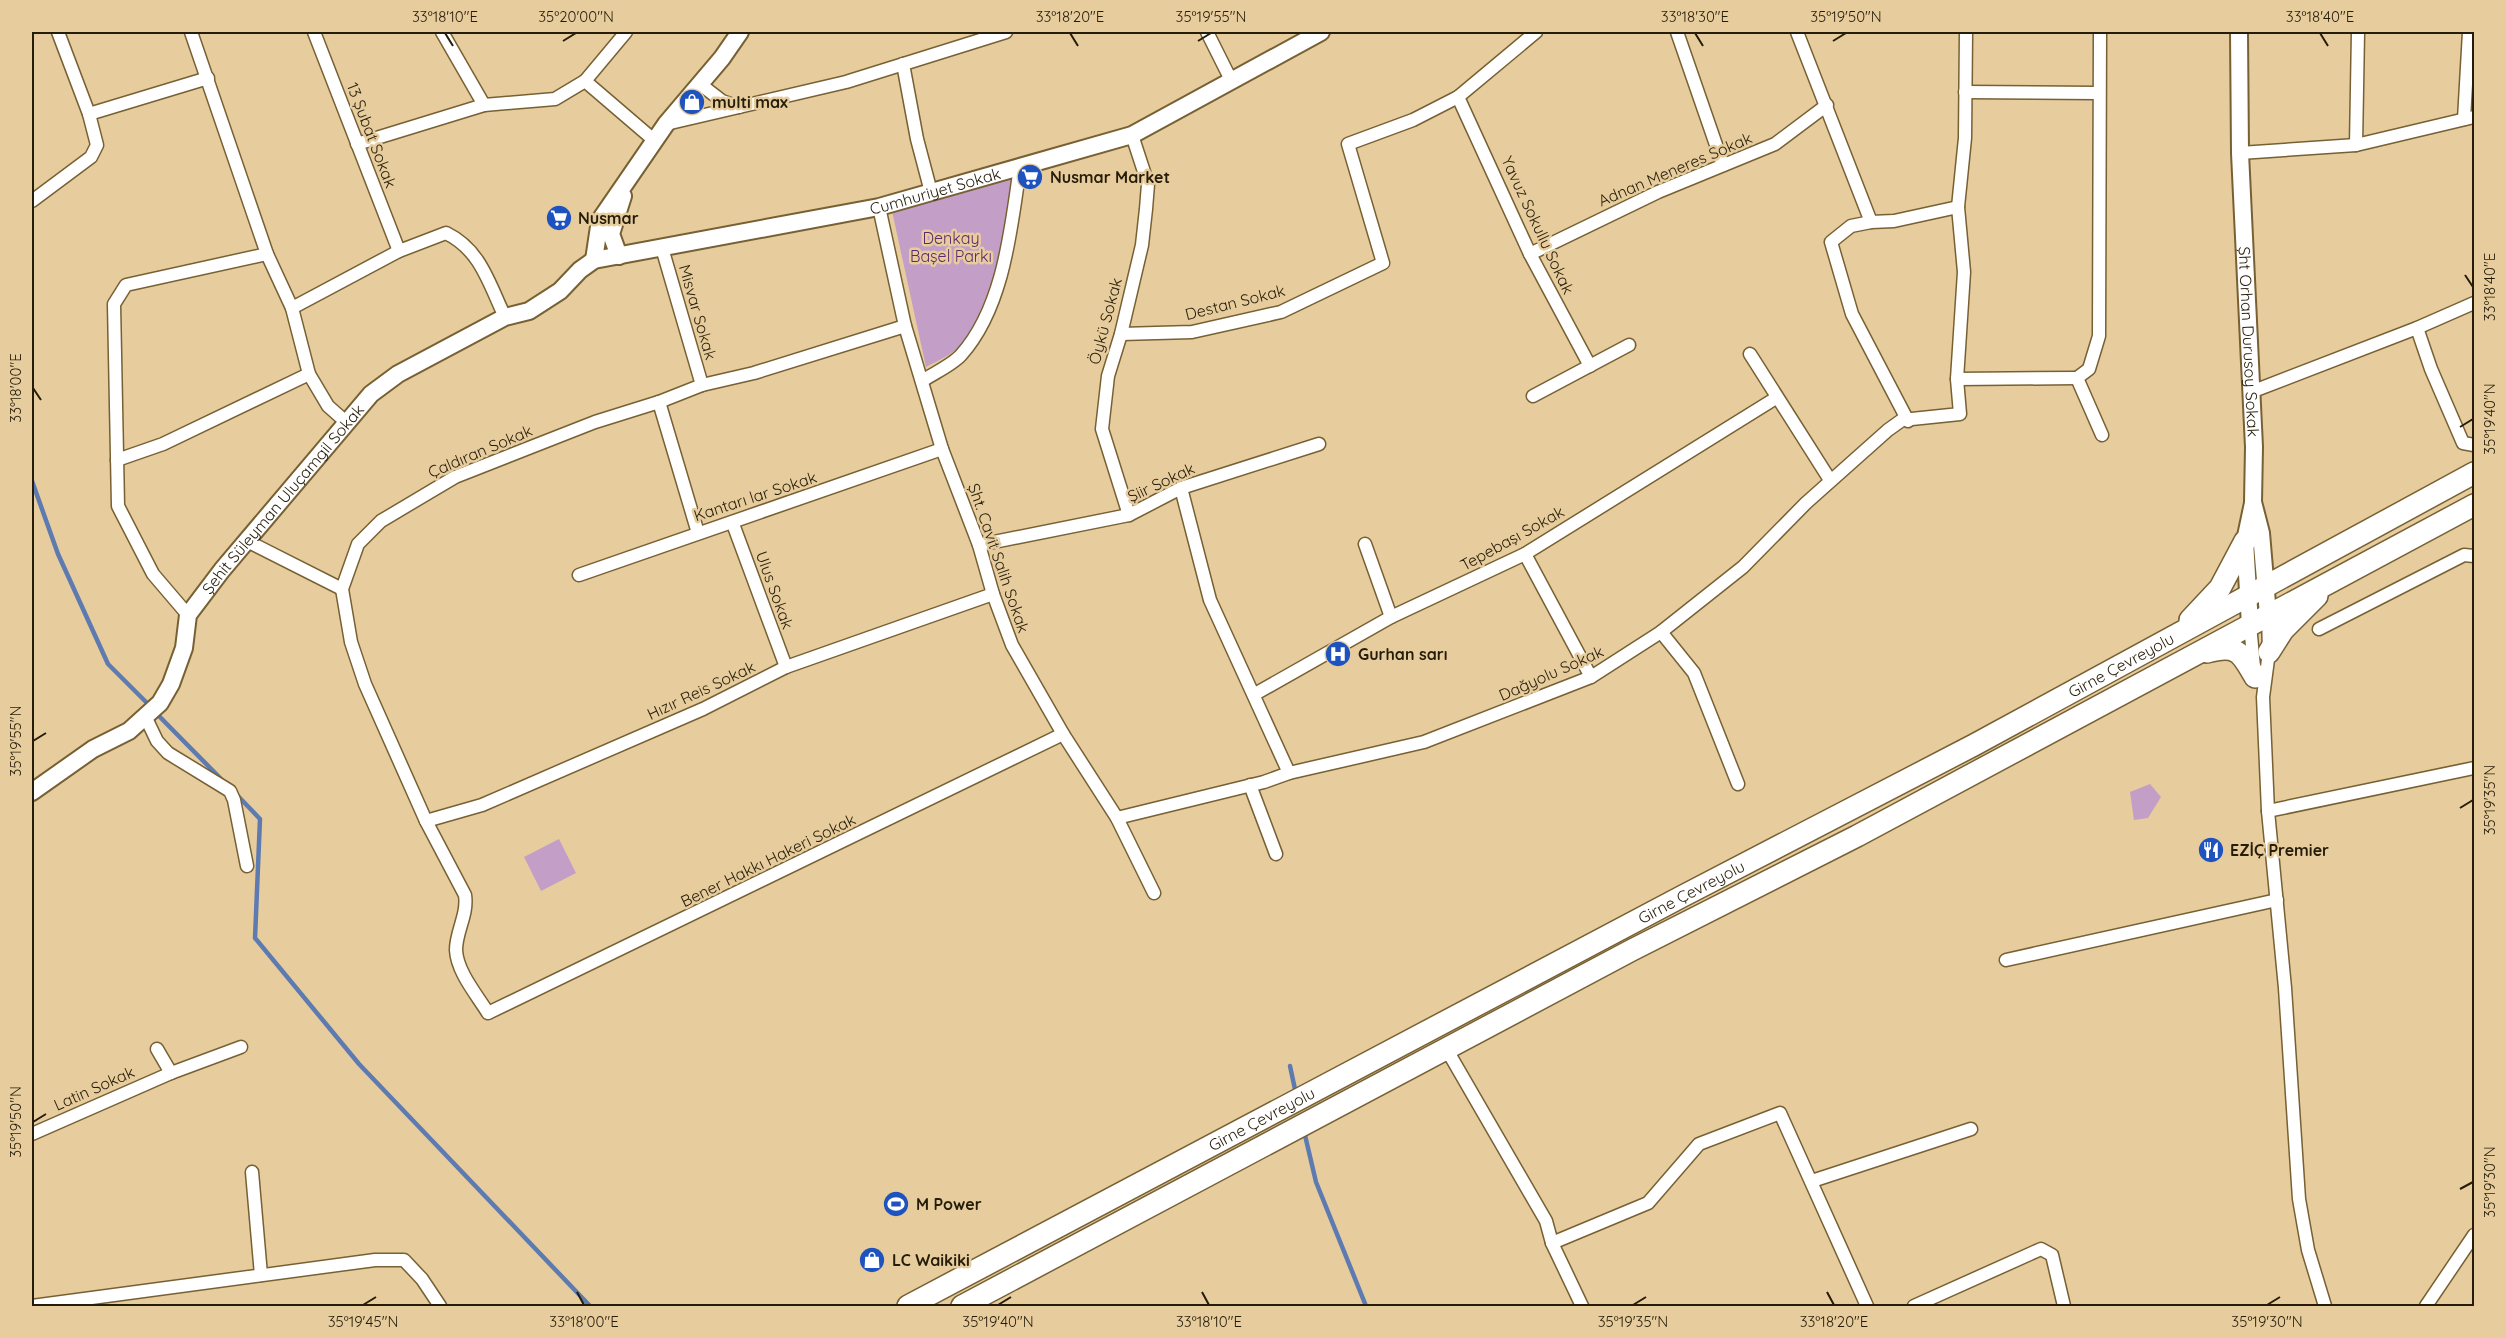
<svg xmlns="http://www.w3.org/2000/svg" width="2506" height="1338" font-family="Quicksand,sans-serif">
  <rect width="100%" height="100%" fill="#e7cc9d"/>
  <!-- green -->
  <g fill="#c39fc8">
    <path d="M1012,178c-6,46 -17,139 -54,170 -9,8 -21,13 -32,19l-34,-156z"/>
    <path d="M2150,784l11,13 -13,21 -14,2 -4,-28z"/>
    <path d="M559,839l17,34 -35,18 -17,-34z"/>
  </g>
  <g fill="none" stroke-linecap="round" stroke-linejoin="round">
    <!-- stream -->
    <g stroke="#5e7bb1" stroke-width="4.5">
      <path d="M32,481l26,73 50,110 43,43"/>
      <path d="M156,713l68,69"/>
      <path d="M236,794l24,25 -5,119 104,126 231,242"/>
      <path d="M1290,1066l6,28"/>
      <path d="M1304,1131l12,51 50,124"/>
    </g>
    <!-- street casing -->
    <g stroke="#776033" stroke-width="15">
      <g id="street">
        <path d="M58,32l31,82 119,-36"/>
        <path d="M191,32l76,222 25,54 17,66 19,32 18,16"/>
        <path d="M314,32l85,219"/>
        <path d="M442,32l42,73"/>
        <path d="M1207,32l25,50"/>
        <path d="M1677,32l46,133"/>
        <path d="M1797,32l74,190 23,-1 64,-14"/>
        <path d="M2100,32l-1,304 -10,33 -12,9 25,57"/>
        <path d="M903,64l14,75 14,53"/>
        <path d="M585,81l41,-49"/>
        <path d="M700,84l22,17 17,6"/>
        <path d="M1965,92l132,1"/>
        <path d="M1458,97l72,157 60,112"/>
        <path d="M2464,119l5,-87"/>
        <path d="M666,124l180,-42 160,-50"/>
        <path d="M357,144l127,-39 71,-6 30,-18 70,60"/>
        <path d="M2356,145l2,-113"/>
        <path d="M2240,153l116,-8 118,-28"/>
        <path d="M32,201l59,-44 6,-12 -8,-31"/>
        <path d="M879,207l26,119 37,123 37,96 14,49 19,51 51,89 54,84 37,75"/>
        <path d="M1871,222l-20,4 -20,16 21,72 56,107"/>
        <path d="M662,248l40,137"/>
        <path d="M1530,254l128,-62 117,-48 52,-39"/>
        <path d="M292,308l107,-57 47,-18c35,17 43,51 59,84"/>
        <path d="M905,326l-151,47 -52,12 -43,17 -64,20 -140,55 -74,44 -23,23 -16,45 9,53 14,42 61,137 39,74c3,20 -9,36 -9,55 1,22 21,45 32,63l575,-279"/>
        <path d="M2417,328l14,41 32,74 11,2"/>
        <path d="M1121,334l71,-2 89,-20 102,-49 -35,-119 65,-24 45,-23 78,-65"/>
        <path d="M1750,354l80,126"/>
        <path d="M1957,379l120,-1"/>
        <path d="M922,381c12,-8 30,-16 39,-26 43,-48 50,-127 59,-188"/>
        <path d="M2251,392l166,-64 57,-25"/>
        <path d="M1533,396l96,-51"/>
        <path d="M659,402l39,131"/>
        <path d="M117,460l46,-16 146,-70"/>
        <path d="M1181,488l29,112 79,173"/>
        <path d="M1129,515l-27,-86 6,-53 13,-42 21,-89 4,-36 2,-25 -16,-49"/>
        <path d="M733,524l53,143"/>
        <path d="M247,541l95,48"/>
        <path d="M1365,544l26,73"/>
        <path d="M979,545l150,-30 52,-27 138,-44"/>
        <path d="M1525,554l66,123"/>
        <path d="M579,575l363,-126"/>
        <path d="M188,615l-35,-41 -35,-68 -4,-202 12,-19 141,-31"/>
        <path d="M2268,615l1,37 -6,45 5,114 17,177 14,211 9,51 17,56"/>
        <path d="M2250,625l4,42"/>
        <path d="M2319,629l145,-74 10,1"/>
        <path d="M1661,632l33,41 44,111"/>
        <path d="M1255,694l136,-77 134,-63 251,-156"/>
        <path d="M145,716l12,25 11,12 62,38 4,9 13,66"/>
        <path d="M1250,785l26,69"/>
        <path d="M2268,811l206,-43"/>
        <path d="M1117,818l147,-36 25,-9 135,-31 167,-65 70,-45 82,-65 63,-64 82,-73 14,-10 58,-6 -3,-35 7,-107 -6,-65 7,-69 1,-106"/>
        <path d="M426,821l56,-16 221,-96 83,-42 207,-73"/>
        <path d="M2006,960l271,-60"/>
        <path d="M157,1049l14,24"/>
        <path d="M1447,1050l99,171 6,22 30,63"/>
        <path d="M32,1134l139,-61 70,-26"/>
        <path d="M252,1172l9,103"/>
        <path d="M1812,1181l159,-52"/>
        <path d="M1552,1243l96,-40 51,-59 81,-31 87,193"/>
        <path d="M32,1306l343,-46h29l18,19 18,27"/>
        <path d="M1914,1306l127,-57 11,6 12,51"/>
        <path d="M2426,1306l48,-71"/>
      </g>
    </g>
    <!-- secondary casing -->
    <g stroke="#776033" stroke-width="20">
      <g id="secondary">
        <path id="s1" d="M2239,32l1,121 14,294 -1,55 8,31 7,82"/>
        <path d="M619,256l-8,-22 12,-38"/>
        <path d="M594,260l6,-40 66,-96 56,-66 18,-26"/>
        <path d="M2250,625l-5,-84 8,-38"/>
        <path id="s2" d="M32,792l61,-43 36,-18 31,-28 11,-19 13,-36 4,-33 34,-45 149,-176 27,-20 107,-57 24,-6 31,-20 20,-21 14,-10 285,-53 253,-72 189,-103"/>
      </g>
    </g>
    <!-- highway casing -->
    <g stroke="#776033" stroke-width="24">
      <g id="highway">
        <path d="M2190,620l30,-32 25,-47"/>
        <path d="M2207,652c30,-8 34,0 48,25"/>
        <path d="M2269,652l14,-22 34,-34"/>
        <path id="s3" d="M908,1306l773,-409 293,-152 500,-272"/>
        <path d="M962,1306l670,-356 225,-114 617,-331"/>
      </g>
    </g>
    <!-- street -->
    <use href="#street" stroke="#fff" stroke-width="12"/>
    <!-- secondary -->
    <use href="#secondary" stroke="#fff" stroke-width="16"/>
    <!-- highway -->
    <use href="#highway" stroke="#fff" stroke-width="21"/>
  </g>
  <!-- ticks -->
  <path fill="none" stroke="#251c09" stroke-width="2" d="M445,33l8,13M1070,33l8,13M1695,33l8,13M2320,33l8,13M563,41l13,-8M1198,41l13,-8M1833,41l13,-8M2465,275l8,12M33,388l8,12M2460,427l13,-8M33,741l13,-8M2460,808l13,-8M33,1122l13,-8M2460,1189l13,-7M577,1292l7,13M1202,1292l7,13M1827,1292l7,13M363,1305l13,-8M998,1305l13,-8M1633,1305l13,-8M2267,1305l13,-8"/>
  <!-- icons -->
  <defs>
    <g id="shop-disc" transform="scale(1.35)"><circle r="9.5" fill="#1d52bf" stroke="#e7cc9d"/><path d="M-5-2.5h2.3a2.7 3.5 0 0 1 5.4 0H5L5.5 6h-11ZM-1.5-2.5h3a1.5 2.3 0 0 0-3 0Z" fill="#fff"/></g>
    <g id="supermarket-disc" transform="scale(1.35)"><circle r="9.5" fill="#1d52bf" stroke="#e7cc9d"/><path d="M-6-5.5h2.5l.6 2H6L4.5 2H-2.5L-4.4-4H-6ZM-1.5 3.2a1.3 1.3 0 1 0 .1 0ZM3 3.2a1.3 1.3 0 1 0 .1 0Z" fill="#fff"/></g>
    <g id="hospital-disc" transform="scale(1.35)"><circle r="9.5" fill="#1d52bf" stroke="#e7cc9d"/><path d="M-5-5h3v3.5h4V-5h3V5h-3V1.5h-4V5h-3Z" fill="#fff"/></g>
    <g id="restaurant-disc" transform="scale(1.35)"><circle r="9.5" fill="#1d52bf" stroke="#e7cc9d"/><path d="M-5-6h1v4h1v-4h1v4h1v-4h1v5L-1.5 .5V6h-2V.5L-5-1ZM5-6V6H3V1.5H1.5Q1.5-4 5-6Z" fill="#fff"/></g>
    <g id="stadium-disc" transform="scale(1.35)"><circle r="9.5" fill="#1d52bf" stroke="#e7cc9d"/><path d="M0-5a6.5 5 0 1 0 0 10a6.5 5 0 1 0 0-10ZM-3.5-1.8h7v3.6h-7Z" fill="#fff"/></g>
  </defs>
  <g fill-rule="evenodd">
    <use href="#shop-disc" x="692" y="102"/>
    <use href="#supermarket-disc" x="1030" y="177"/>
    <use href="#supermarket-disc" x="559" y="218"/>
    <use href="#hospital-disc" x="1338" y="654"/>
    <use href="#restaurant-disc" x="2211" y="850"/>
    <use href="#stadium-disc" x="896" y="1204"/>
    <use href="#shop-disc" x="872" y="1260"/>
  </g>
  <g text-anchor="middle" stroke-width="5" stroke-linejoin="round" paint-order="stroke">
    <!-- poi labels -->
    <g font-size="16" font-weight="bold" fill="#251c09" stroke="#e7cc9d" text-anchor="start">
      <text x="712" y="108">multi max</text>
      <text x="1050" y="183">Nusmar Market</text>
      <text x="578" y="224">Nusmar</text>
      <text x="1358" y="660">Gurhan sarı</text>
      <text x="2230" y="856">EZİÇ Premier</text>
      <text x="916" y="1210">M Power</text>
      <text x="892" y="1266">LC Waikiki</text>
    </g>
    <!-- street labels -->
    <g font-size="16" fill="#251c09" stroke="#e7cc9d">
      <text transform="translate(372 135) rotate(69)" y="6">13 Şubat Sokak</text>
      <text transform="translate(1675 169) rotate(-23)" y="6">Adnan Meneres Sokak</text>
      <text dy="6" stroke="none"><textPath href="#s2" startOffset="1148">Cumhuriyet Sokak</textPath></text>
      <text transform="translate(1538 225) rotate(65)" y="6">Yavuz Sokullu Sokak</text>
      <text transform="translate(1235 302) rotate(-14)" y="6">Destan Sokak</text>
      <text transform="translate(698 312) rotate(74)" y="6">Misvar Sokak</text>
      <text transform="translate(1105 321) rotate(-75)" y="6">Öykü Sokak</text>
      <text dy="6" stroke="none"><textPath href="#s1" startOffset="310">Şht Orhan Durusoy Sokak</textPath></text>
      <text transform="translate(480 451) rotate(-23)" y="6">Çaldıran Sokak</text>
      <text transform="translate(1161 482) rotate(-25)" y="6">Şiir Sokak</text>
      <text transform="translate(755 496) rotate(-18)" y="6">Kantarı lar Sokak</text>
      <text dy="6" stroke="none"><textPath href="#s2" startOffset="400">Şehit Süleyman Uluçamgil Sokak</textPath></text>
      <text transform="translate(1512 538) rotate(-29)" y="6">Tepebaşı Sokak</text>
      <text transform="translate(999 558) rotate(71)" y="6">Şht. Cavit Salih Sokak</text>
      <text transform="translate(775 590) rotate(70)" y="6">Ulus Sokak</text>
      <text dy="6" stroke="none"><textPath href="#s3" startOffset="1372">Girne Çevreyolu</textPath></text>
      <text transform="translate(1551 673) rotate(-24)" y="6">Dağyolu Sokak</text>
      <text transform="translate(701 690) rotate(-25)" y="6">Hızır Reis Sokak</text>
      <text transform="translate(768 860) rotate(-26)" y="6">Bener Hakkı Hakeri Sokak</text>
      <text dy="6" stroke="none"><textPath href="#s3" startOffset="886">Girne Çevreyolu</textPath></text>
      <text transform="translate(94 1088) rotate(-24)" y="6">Latin Sokak</text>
      <text dy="6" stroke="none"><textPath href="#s3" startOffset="400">Girne Çevreyolu</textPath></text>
    </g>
    <!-- park labels -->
    <g font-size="16" fill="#602869" stroke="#e7cc9d">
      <text x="951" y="244">Denkay<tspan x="951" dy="18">Başel Parkı</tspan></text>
    </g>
  </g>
  <!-- border -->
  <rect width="2506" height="1338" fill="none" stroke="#e7cc9d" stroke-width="66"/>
  <rect x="33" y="33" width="2440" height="1272" fill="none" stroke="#251c09" stroke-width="2"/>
  <g font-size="15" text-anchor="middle" fill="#251c09">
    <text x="445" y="22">33°18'10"E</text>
    <text x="576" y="22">35°20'00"N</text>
    <text x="1070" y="22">33°18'20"E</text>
    <text x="1211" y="22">35°19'55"N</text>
    <text x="1695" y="22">33°18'30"E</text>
    <text x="1846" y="22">35°19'50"N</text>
    <text x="2320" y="22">33°18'40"E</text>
    <text transform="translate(2490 287) rotate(-90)" y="5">33°18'40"E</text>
    <text transform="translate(16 388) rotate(-90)" y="5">33°18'00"E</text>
    <text transform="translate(2490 419) rotate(-90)" y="5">35°19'40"N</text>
    <text transform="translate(16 741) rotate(-90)" y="5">35°19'55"N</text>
    <text transform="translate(2490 800) rotate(-90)" y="5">35°19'35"N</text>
    <text transform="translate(16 1122) rotate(-90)" y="5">35°19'50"N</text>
    <text transform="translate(2490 1182) rotate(-90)" y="5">35°19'30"N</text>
    <text x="363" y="1327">35°19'45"N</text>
    <text x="584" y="1327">33°18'00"E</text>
    <text x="998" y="1327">35°19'40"N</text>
    <text x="1209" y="1327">33°18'10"E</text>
    <text x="1633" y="1327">35°19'35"N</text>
    <text x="1834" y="1327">33°18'20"E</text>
    <text x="2267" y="1327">35°19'30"N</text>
  </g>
</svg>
